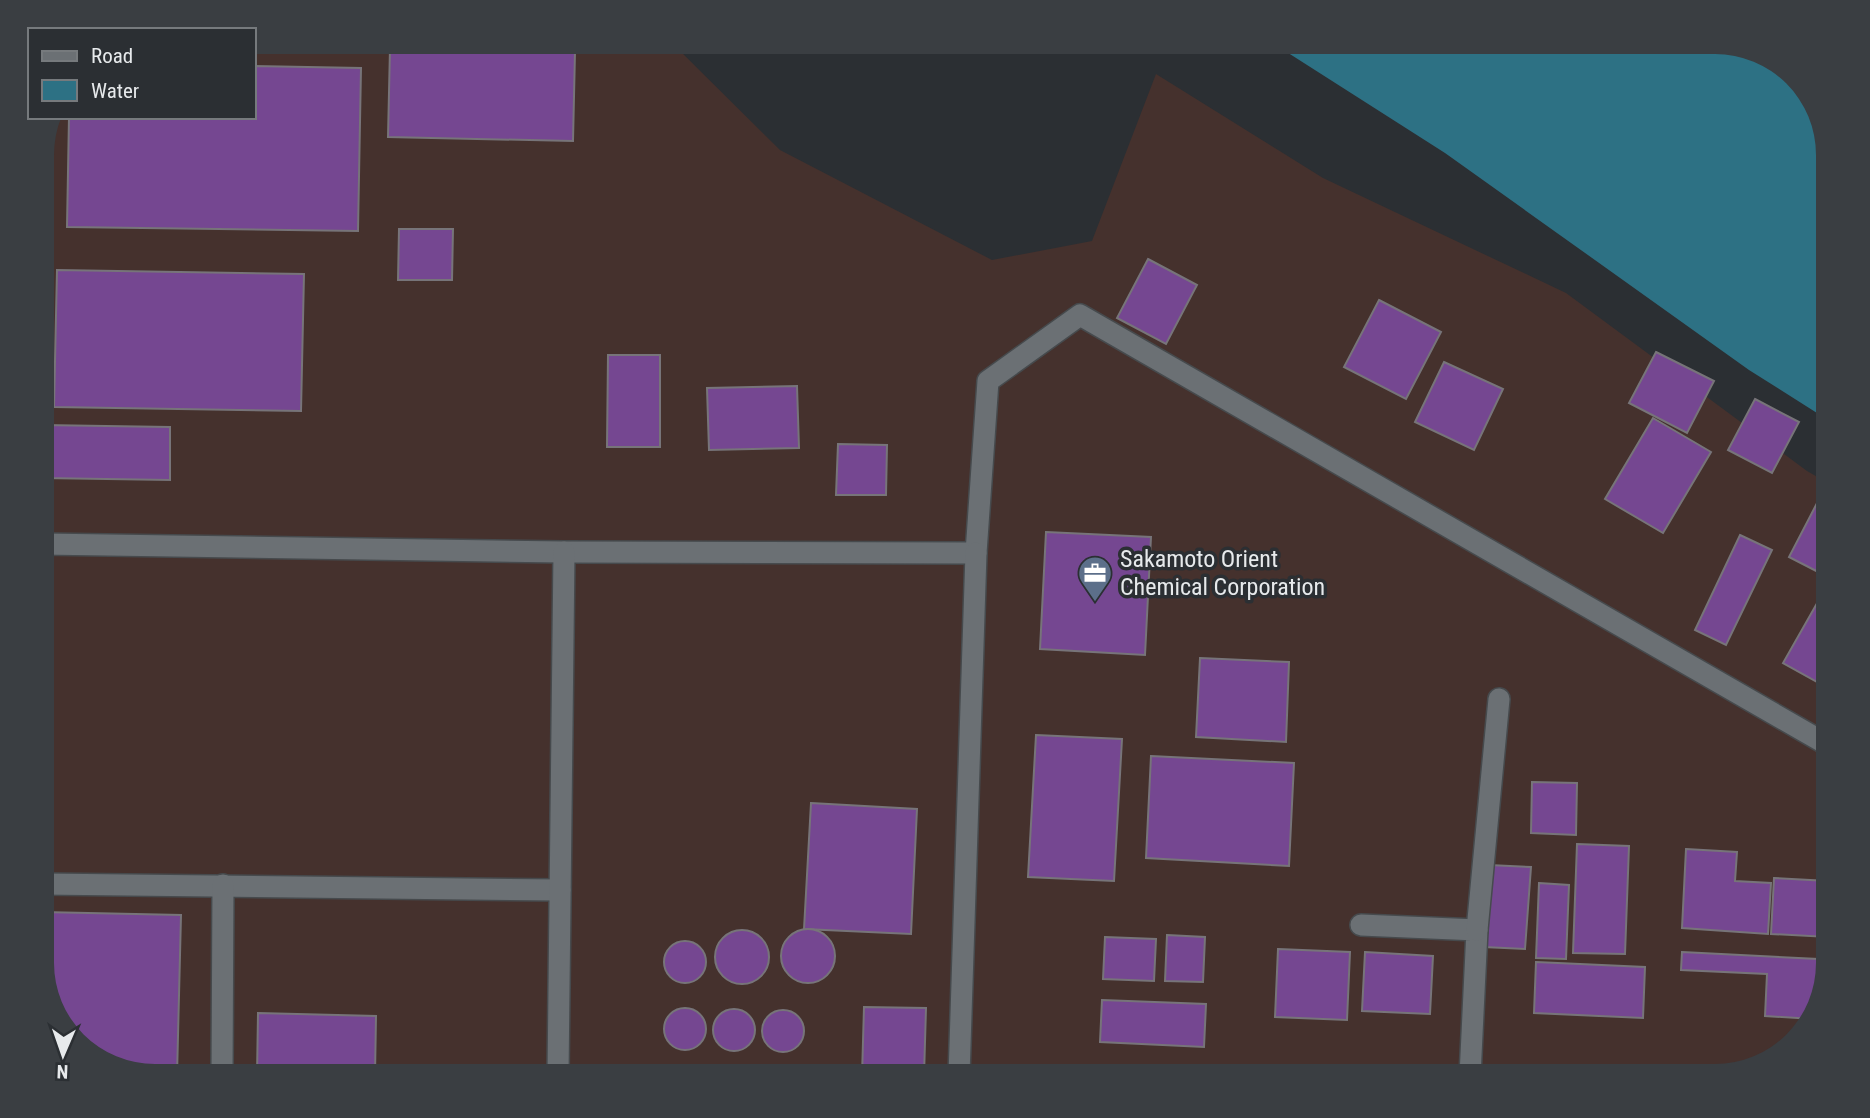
<svg xmlns="http://www.w3.org/2000/svg" width="1870" height="1118" font-family="'Roboto Condensed',sans-serif">
  <rect width="100%" height="100%" fill="#2b2f33"/>
  <!-- industrial -->
  <path fill="#45312d" d="M254,42h417l109,108 212,110 100,-19 64,-167 167,104 243,115 241,178 21,12v480l-15,57 -41,41 -57,15h-1560l-113,-106v-674l8,-87 3,-85 3,-7h198z"/>
  <!-- water -->
  <path fill="#2d7184" d="M1271,42h444l57,15 41,41 15,50v272l-79,-50 -304,-217z"/>
  <!-- building -->
  <g fill="#754791" stroke="#777479" stroke-width="2">
    <path d="M390,48l185,4 -2,89 -185,-4z"/>
    <path d="M254,66l107,2 -3,163 -291,-4 2,-110h185z"/>
    <path d="M399,229h54l-1,51h-54z"/>
    <path d="M1148,259l49,26 -31,59 -49,-26z"/>
    <path d="M57,270l247,4 -3,137 -247,-4z"/>
    <path d="M1379,300l62,32 -35,67 -62,-32z"/>
    <path d="M1656,352l58,29 -27,52 -58,-30z"/>
    <path d="M608,355h52v92h-53z"/>
    <path d="M1444,362l59,27 -29,61 -59,-28z"/>
    <path d="M797,386l2,62 -90,2 -2,-62z"/>
    <path d="M1755,399l44,23 -27,51 -44,-23z"/>
    <path d="M1653,418l58,34 -48,81 -58,-34z"/>
    <path d="M42,425l128,2v53l-128,-2z"/>
    <path d="M838,444l49,1 -1,50h-50z"/>
    <path d="M1828,482v95l-39,-20z"/>
    <path d="M1046,532l105,5 -6,118 -105,-6z"/>
    <path d="M1740,535l32,15 -46,95 -31,-15z"/>
    <path d="M1824,591l4,3v94l-45,-25z"/>
    <path d="M1200,658l89,4 -3,80 -90,-5z"/>
    <path d="M1036,735l86,4 -8,142 -86,-4z"/>
    <path d="M1151,756l143,7 -5,103 -143,-8z"/>
    <path d="M1532,782l45,1 -1,52 -45,-2z"/>
    <path d="M811,803l106,6 -6,125 -107,-5z"/>
    <path d="M1577,844l52,2 -4,108 -52,-1z"/>
    <path d="M1686,849l51,3 -2,29 36,2 -3,51 -86,-6z"/>
    <path d="M1489,865l42,2 -6,82 -41,-2z"/>
    <path d="M1774,878l54,3v56l-57,-3z"/>
    <path d="M1539,883l30,2 -3,74 -30,-1z"/>
    <path d="M42,912l139,3 -4,161h-22l-57,-15 -41,-41 -15,-50z"/>
    <circle cx="808" cy="956" r="27"/>
    <circle cx="742" cy="957" r="27"/>
    <path d="M1167,935l38,2 -2,45 -38,-1z"/>
    <path d="M1105,937l51,2 -2,42 -51,-2z"/>
    <circle cx="685" cy="962" r="21"/>
    <path d="M1278,949l72,3 -3,68 -72,-3z"/>
    <path d="M1365,952l68,4 -3,58 -68,-3z"/>
    <path d="M1682,952l136,7 -2,49 -3,11 -48,-3 2,-42 -86,-4z"/>
    <path d="M1536,962l109,5 -2,51 -109,-5z"/>
    <path d="M1102,1000l104,4 -2,43 -104,-5z"/>
    <path d="M864,1007l62,1 -2,68h-62z"/>
    <circle cx="685" cy="1029" r="21"/>
    <circle cx="734" cy="1030" r="21"/>
    <circle cx="783" cy="1031" r="21"/>
    <path d="M258,1013l118,3 -1,60h-118z"/>
    <path d="M691,1066l11,2 11,8h-45l12,-8z"/>
  </g>
  <g fill="none" stroke-linecap="round" stroke-linejoin="round">
    <!-- minor casing -->
    <g stroke="#464a4d" stroke-width="24">
      <g id="minor">
        <path d="M42,544l522,8 412,1 12,-172 92,-66 748,430"/>
        <path d="M42,884l518,6"/>
        <path d="M1361,925l116,5 -7,146"/>
        <path d="M1477,930l22,-231"/>
        <path d="M222,1076l1,-191"/>
        <path d="M558,1076l6,-524"/>
        <path d="M959,1076l17,-523"/>
      </g>
    </g>
    <!-- minor -->
    <use href="#minor" stroke="#6b7074" stroke-width="21"/>
  </g>
  <!-- icons -->
  <defs>
    <g id="office-pin" transform="scale(1.75)"><path d="M0 17L-7.5 6A9.5 9.5 0 1 1 7.5 6Z" fill="#5c6f8a" stroke="#2b2f33"/><path d="M-6-3h4V-5.5h4V-3h4V5H-6ZM-1-4.5V-3h2v-1.5ZM-6 0V1H6V0Z" fill="#fff"/></g>
  </defs>
  <g fill-rule="evenodd">
    <use href="#office-pin" x="1095" y="573"/>
  </g>
  <g text-anchor="middle" stroke-width="7" stroke-linejoin="round" paint-order="stroke">
    <!-- poi labels -->
    <g font-size="24" fill="#e7eaec" stroke="#2b2f33" text-anchor="start">
      <text x="1120" y="567">Sakamoto Orient<tspan x="1120" dy="28">Chemical Corporation</tspan></text>
    </g>
  </g>
  <!-- crop -->
  <path d="M0 0H1870V1118H0ZM155 54H1715A101 101 0 0 1 1816 155V963A101 101 0 0 1 1715 1064H155A101 101 0 0 1 54 963V155A101 101 0 0 1 155 54Z" fill="#3a3e42" fill-rule="evenodd"/>
  <!-- legend -->
  <rect x="28" y="28" width="228" height="91" fill="#2b2f33" stroke="#767a7d" stroke-width="2"/>
  <rect x="42" y="51" width="35" height="10" fill="#6b7074" stroke="#767a7d" stroke-width="2"/>
  <text x="91" y="63" font-size="21" fill="#e7eaec">Road</text>
  <rect x="42" y="80" width="35" height="21" fill="#2d7184" stroke="#767a7d" stroke-width="2"/>
  <text x="91" y="98" font-size="21" fill="#e7eaec">Water</text>
  <!-- north arrow -->
  <g transform="translate(63 1055) rotate(182)" stroke="#2b2f33" stroke-width="5" paint-order="stroke">
  <path d="M0-5L12 26L0 18L-12 26Z" fill="#e7eaec"/>
  <text y="-10" font-size="19" font-weight="bold" text-anchor="middle" fill="#e7eaec">N</text>
  </g>
</svg>
